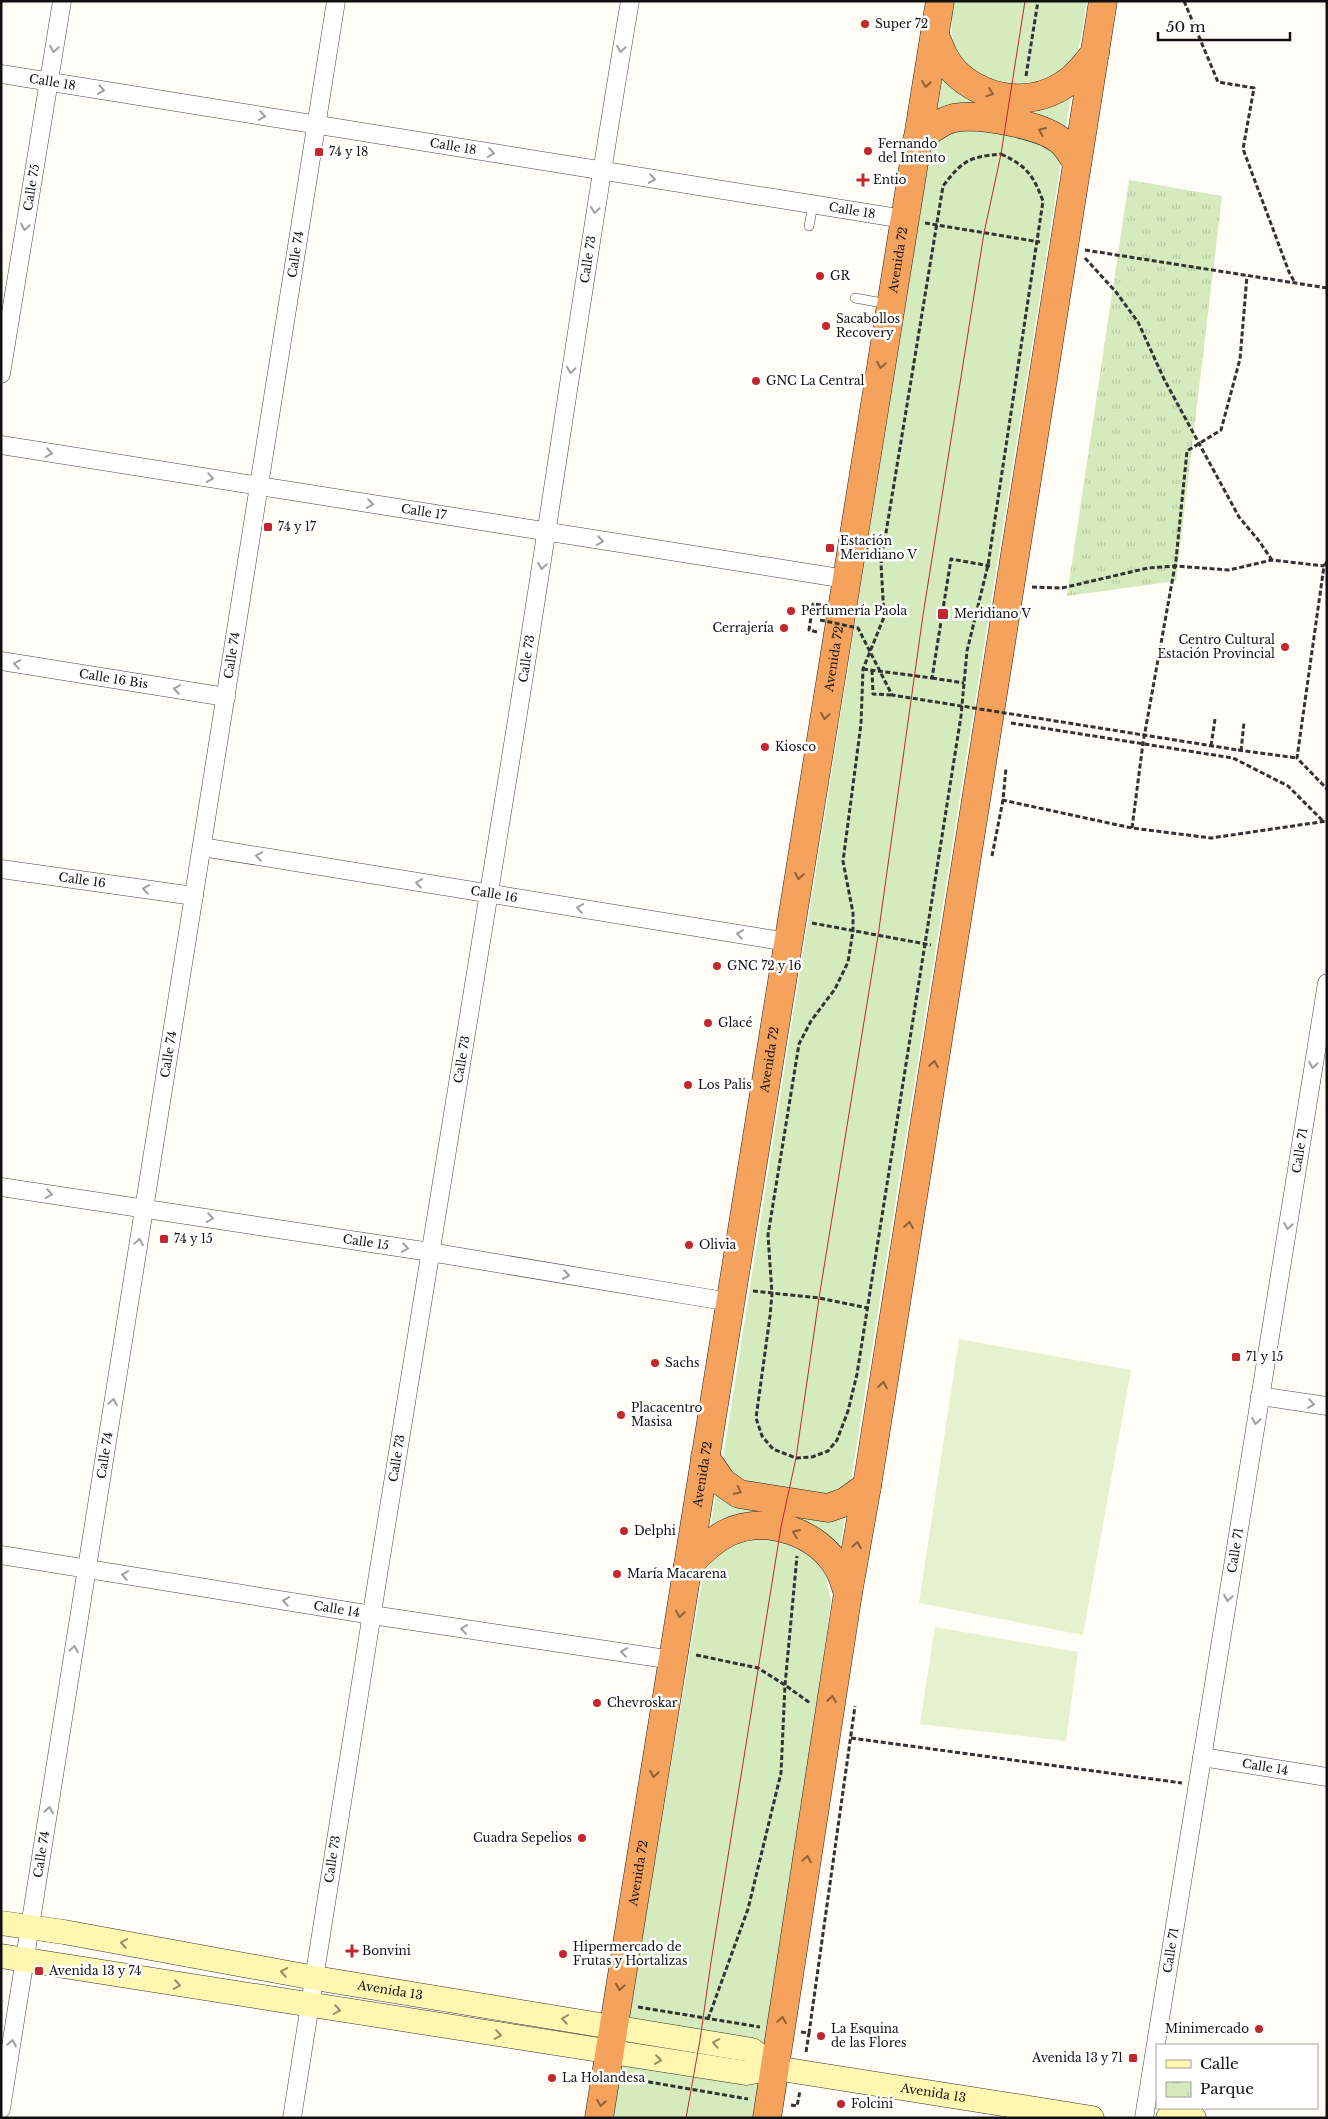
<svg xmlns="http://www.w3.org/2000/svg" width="1328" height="2119" font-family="'Libre Baskerville',serif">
  <defs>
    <pattern id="park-tufts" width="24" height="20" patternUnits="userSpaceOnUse" patternTransform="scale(1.25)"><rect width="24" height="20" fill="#d5ebbd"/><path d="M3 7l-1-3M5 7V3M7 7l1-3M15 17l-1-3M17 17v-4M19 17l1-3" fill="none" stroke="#b6c8a1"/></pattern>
  </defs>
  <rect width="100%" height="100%" fill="#fffdf5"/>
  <!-- grass -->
  <g fill="#d5ebbd">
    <path d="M954,1h133c-4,19 -4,44 -15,60 -13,18 -33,24 -53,26 -5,1 -11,2 -16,1 -23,-7 -45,-24 -50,-48 -3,-13 -1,-26 1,-39z"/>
    <path d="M943,74l17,18 112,-2 -7,43 -128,-21z"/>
    <path d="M948,127l96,11 14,15 3,10 -210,1318 -16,17 -98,-14 -15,-20 209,-1320z"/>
    <path d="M716,1490l130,21 -7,44 -14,-18 -115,-5z"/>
    <path d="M764,1534l48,20 14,22 5,25 -61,443 -142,-22 74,-442c17,-36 27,-34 62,-46z"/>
    <path d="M621,2063l142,22 -6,33h-144z"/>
  </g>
  <!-- park -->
  <path fill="url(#park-tufts)" d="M1129,180l93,16 -46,385 -109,15z"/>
  <!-- pitch -->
  <g fill="#e6f2cf">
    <path d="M959,1339l172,31 -48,265 -164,-32z"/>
    <path d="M935,1627l143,25 -12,89 -146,-17z"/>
  </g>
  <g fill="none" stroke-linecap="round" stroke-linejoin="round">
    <!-- lane casing -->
    <g stroke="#444" stroke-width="10">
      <g id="lane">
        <path d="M809,226l4,-21"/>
        <path d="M855,298l33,6"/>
      </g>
    </g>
    <!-- street casing -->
    <g stroke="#444" stroke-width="19">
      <g id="street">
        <path id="s1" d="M1,74l903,145"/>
        <path id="s2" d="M1,374l61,-373"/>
        <path id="s3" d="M1,445l845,134"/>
        <path id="s4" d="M1,661l225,36"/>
        <path id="s5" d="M202,847l586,95"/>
        <path id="s6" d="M1,869l193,27"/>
        <path id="s7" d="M1,1187l429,65 300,50"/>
        <path d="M1260,1396l67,10"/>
        <path id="s8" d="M1,1555l371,60 301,45"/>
        <path id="s9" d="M1202,1757l125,20"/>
        <path id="s10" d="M1,2109l335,-2108"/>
        <path id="s11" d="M292,2118c70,-454 146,-908 219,-1361 41,-252 76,-504 119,-756"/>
        <path id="s12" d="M1144,2118l183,-1135"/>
      </g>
    </g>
    <!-- secondary casing -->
    <g stroke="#333" stroke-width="25">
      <g id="secondary">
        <path id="s13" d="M1,1923l63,9 251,46 437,72 23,18"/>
        <path id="s14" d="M1,1956l745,117 29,-5 317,50"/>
        <path d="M1168,2118l9,-3 17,3"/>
      </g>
    </g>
    <!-- highway casing -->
    <g stroke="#222" stroke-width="29">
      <g id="highway">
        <path d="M935,35c5,13 10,27 20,37 29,28 73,35 107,14 14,-8 23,-21 33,-33"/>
        <path d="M917,140c13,-10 27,-22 44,-23 23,-2 79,8 97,22 8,5 14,16 19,24"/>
        <path d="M705,1457l17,25 17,12 89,14 17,-6 22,-16"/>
        <path d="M688,1566c12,-14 24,-26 41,-34 38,-17 89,0 110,37 4,7 6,16 9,24"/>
        <path id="s15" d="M599,2118l341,-2117"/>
        <path d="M767,2118l81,-525 19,-107 236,-1485"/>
      </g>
    </g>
    <!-- path -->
    <g stroke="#333" stroke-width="3" stroke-dasharray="5 2.5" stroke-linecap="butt">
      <path d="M1184,1l34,81 36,6 -11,61 46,123 6,11"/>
      <path d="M1026,76l12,-75"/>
      <path d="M1001,154c26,12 32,21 42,47l-55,364 -21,86 -6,65 -104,658 -9,37 -11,29 -9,11 -16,6 -16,1 -23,-9 -11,-13 -6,-18 14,-102 2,-22 -4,-59 31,-191 12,-23 24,-32 13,-27 5,-31v-18l-10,-52 18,-137 2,-55 21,-52 -3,-54 62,-377c20,-26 26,-29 58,-32z"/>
      <path d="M925,223l115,19"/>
      <path d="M1085,250l242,38"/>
      <path d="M1085,258l31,34 22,30 26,57 75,138 20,24 13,19"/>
      <path d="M1327,562l-3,4 -27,192 30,31"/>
      <path d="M1032,587l30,1 86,-20 27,-2 54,4 43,-10 52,6"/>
      <path d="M817,632l-8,-2 4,-26 9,1"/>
      <path d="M863,669l69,9 19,-119 39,7"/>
      <path d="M872,670l1,24 19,1"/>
      <path d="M932,678l32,5"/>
      <path d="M1011,723l222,35 55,28 36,36"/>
      <path d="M1211,746l4,-27"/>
      <path d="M1238,750l59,8"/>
      <path d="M1241,751l3,-29"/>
      <path d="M1002,800l130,28 79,10 116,-17"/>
      <path d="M1132,828l11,-85 33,-183 11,-109 34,-21 19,-71 7,-83"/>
      <path d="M992,856l11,-56 3,-32"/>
      <path d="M812,923l119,22"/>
      <path d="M753,1291l66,7 49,10"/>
      <path d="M696,1655l62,13 27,17 25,18"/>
      <path d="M851,1738l331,45"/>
      <path d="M638,2007l122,20"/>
      <path d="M708,2019l40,-110 33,-136 4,-88 12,-129"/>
      <path d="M801,2032l8,1 46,-327"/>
      <path d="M806,2052l3,-19"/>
      <path d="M626,2078l122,21"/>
      <path d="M791,2105l6,1 3,-15"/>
    </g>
    <!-- lane -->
    <use href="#lane" stroke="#fff" stroke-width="9"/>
    <!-- street -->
    <use href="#street" stroke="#fff" stroke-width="18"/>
    <!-- secondary -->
    <use href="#secondary" stroke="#fff6b0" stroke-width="24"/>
    <!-- highway -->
    <use href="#highway" stroke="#f5a25d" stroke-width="28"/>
    <!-- tram -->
    <path stroke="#c4262e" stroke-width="1" d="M686,2118l14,-78 11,-78 70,-435 15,-69 23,-160 59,-362 45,-321 61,-382 17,-79 24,-153"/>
    <!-- path-bridge -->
    <path stroke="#333" stroke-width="3" stroke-dasharray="5 2.5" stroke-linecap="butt" d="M820,620l38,8 34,67 346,55"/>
  </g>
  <!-- one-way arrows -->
  <defs><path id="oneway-chevron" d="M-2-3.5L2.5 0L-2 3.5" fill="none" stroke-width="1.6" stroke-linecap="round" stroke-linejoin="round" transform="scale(1.25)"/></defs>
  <g stroke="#a0a0a0">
    <use href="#oneway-chevron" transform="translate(54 49) rotate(100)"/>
    <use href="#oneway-chevron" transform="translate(621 49) rotate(100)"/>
    <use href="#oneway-chevron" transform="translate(101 90) rotate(9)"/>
    <use href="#oneway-chevron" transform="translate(262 116) rotate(9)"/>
    <use href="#oneway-chevron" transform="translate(491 153) rotate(9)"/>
    <use href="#oneway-chevron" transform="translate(652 179) rotate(9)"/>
    <use href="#oneway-chevron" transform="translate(595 210) rotate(98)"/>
    <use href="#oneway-chevron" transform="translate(25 227) rotate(99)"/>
    <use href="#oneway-chevron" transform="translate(571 370) rotate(98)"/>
    <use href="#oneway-chevron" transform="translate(49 453) rotate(9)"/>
    <use href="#oneway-chevron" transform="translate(210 478) rotate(9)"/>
    <use href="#oneway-chevron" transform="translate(370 504) rotate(9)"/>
    <use href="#oneway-chevron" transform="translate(600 541) rotate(9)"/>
    <use href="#oneway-chevron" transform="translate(542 566) rotate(99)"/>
    <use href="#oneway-chevron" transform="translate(17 664) rotate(-171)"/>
    <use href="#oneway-chevron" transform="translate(177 689) rotate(-171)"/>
    <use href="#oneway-chevron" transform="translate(259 856) rotate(-171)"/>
    <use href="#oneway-chevron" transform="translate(419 883) rotate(-171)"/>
    <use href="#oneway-chevron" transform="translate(146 889) rotate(-172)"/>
    <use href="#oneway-chevron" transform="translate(580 908) rotate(-171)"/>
    <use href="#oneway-chevron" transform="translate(740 934) rotate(-171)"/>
    <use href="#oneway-chevron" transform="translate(1313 1065) rotate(99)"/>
    <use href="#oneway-chevron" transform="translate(49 1194) rotate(8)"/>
    <use href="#oneway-chevron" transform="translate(210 1218) rotate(9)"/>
    <use href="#oneway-chevron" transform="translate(1288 1226) rotate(99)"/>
    <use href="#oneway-chevron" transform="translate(139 1242) rotate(-81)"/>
    <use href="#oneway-chevron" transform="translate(405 1248) rotate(9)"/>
    <use href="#oneway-chevron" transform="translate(566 1275) rotate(10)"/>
    <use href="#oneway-chevron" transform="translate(113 1402) rotate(-81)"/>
    <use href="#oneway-chevron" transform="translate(1311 1404) rotate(9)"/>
    <use href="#oneway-chevron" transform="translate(1256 1421) rotate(99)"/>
    <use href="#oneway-chevron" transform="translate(125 1575) rotate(-171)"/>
    <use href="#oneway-chevron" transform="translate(1228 1598) rotate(99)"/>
    <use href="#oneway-chevron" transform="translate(286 1601) rotate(-171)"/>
    <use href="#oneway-chevron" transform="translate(464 1629) rotate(-172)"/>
    <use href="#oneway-chevron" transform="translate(74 1649) rotate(-81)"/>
    <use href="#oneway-chevron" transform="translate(624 1652) rotate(-172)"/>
    <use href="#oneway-chevron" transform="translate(49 1810) rotate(-81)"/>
    <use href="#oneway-chevron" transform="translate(12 2043) rotate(-81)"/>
  </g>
  <g stroke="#8e613b">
    <use href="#oneway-chevron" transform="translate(926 84) rotate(99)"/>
    <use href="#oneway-chevron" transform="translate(990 93) rotate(19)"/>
    <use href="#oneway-chevron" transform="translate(1042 131) rotate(-156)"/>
    <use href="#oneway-chevron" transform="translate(881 365) rotate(99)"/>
    <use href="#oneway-chevron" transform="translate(825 716) rotate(99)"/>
    <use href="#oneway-chevron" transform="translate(799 876) rotate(99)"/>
    <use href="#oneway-chevron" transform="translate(934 1064) rotate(-81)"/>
    <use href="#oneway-chevron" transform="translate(909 1225) rotate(-81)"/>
    <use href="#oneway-chevron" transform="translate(883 1385) rotate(-81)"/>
    <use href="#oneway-chevron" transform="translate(738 1491) rotate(26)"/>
    <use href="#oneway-chevron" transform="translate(796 1533) rotate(-157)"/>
    <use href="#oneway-chevron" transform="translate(857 1545) rotate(-80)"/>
    <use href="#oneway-chevron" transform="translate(680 1614) rotate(99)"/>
    <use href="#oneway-chevron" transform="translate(832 1699) rotate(-81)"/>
    <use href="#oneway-chevron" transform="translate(654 1774) rotate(99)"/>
    <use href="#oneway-chevron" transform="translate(807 1859) rotate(-81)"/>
    <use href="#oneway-chevron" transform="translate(620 1987) rotate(99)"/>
    <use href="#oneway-chevron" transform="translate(782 2020) rotate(-81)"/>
    <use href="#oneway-chevron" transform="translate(601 2103) rotate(99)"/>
  </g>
  <g stroke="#948f68">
    <use href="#oneway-chevron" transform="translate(124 1943) rotate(-170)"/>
    <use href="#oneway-chevron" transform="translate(284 1972) rotate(-170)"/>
    <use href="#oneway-chevron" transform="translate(177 1985) rotate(9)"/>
    <use href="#oneway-chevron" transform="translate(337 2010) rotate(9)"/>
    <use href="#oneway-chevron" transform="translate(565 2019) rotate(-171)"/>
    <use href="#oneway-chevron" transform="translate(498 2035) rotate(9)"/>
    <use href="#oneway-chevron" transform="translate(716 2043) rotate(-169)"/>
    <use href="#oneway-chevron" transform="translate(658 2060) rotate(8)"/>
  </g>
  <!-- markers -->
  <g fill="#c4262e" stroke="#fff" stroke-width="2">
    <circle cx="865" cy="24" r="5"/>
    <circle cx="868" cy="151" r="5"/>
    <rect x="314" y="147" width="10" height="10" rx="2.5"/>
    <path d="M860.5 172.5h5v5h5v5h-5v5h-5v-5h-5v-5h5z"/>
    <circle cx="820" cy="276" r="5"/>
    <circle cx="826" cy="326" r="5"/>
    <circle cx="756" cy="381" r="5"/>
    <rect x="263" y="522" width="10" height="10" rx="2.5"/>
    <rect x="825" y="543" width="10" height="10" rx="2.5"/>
    <circle cx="791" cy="611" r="5"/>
    <rect x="937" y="608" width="12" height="12" rx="2.5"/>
    <circle cx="784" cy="628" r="5"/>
    <circle cx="1285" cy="647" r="5"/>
    <circle cx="765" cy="747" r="5"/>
    <circle cx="717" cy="966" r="5"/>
    <circle cx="708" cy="1023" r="5"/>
    <circle cx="688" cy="1085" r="5"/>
    <rect x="159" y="1234" width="10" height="10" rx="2.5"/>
    <circle cx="689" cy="1245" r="5"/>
    <rect x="1231" y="1352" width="10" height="10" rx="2.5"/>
    <circle cx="655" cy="1363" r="5"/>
    <circle cx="621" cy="1415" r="5"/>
    <circle cx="624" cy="1531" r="5"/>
    <circle cx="617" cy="1574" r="5"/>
    <circle cx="597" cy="1703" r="5"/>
    <circle cx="582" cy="1838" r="5"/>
    <path d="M349.5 1943.5h5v5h5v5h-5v5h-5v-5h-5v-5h5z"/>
    <circle cx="563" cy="1954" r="5"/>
    <rect x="34" y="1966" width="10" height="10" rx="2.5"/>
    <circle cx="1259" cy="2029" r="5"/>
    <circle cx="821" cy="2036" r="5"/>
    <rect x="1128" y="2053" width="10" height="10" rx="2.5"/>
    <circle cx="552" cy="2078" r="5"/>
    <circle cx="841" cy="2104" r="5"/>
  </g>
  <g text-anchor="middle" stroke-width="5" stroke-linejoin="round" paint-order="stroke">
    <!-- poi labels -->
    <g font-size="12" fill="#111" stroke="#fff" text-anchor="start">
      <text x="875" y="28">Super 72</text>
      <text x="878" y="148">Fernando<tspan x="878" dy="14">del Intento</tspan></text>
      <text x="329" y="156">74 y 18</text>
      <text x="873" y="184">Entio</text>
      <text x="830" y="280">GR</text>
      <text x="836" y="323">Sacabollos<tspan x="836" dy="14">Recovery</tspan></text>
      <text x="766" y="385">GNC La Central</text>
      <text x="278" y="531">74 y 17</text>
      <text x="840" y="545">Estación<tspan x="840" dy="14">Meridiano V</tspan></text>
      <text x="801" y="615">Perfumería Paola</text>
      <text x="954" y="618">Meridiano V</text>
      <text x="774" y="632" text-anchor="end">Cerrajería</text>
      <text x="1275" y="644" text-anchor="end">Centro Cultural<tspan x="1275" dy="14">Estación Provincial</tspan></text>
      <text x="775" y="751">Kiosco</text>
      <text x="727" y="970">GNC 72 y 16</text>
      <text x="718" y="1027">Glacé</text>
      <text x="698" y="1089">Los Palis</text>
      <text x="174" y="1243">74 y 15</text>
      <text x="699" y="1249">Olivia</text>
      <text x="1246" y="1361">71 y 15</text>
      <text x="665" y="1367">Sachs</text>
      <text x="631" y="1412">Placacentro<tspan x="631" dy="14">Masisa</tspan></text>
      <text x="634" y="1535">Delphi</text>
      <text x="627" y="1578">María Macarena</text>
      <text x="607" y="1707">Chevroskar</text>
      <text x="572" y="1842" text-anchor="end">Cuadra Sepelios</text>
      <text x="573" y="1951">Hipermercado de<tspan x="573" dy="14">Frutas y Hortalizas</tspan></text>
      <text x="362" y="1955">Bonvini</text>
      <text x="49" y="1975">Avenida 13 y 74</text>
      <text x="831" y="2033">La Esquina<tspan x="831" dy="14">de las Flores</tspan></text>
      <text x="1249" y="2033" text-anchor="end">Minimercado</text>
      <text x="1123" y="2062" text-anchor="end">Avenida 13 y 71</text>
      <text x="562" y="2082">La Holandesa</text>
      <text x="851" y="2108">Folcini</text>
    </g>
    <!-- street labels -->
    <g font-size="12" fill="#111" stroke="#fff">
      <text dy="4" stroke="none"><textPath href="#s1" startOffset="52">Calle 18</textPath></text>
      <text dy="4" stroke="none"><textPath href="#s1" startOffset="458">Calle 18</textPath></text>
      <text dy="4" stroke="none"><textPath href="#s2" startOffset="189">Calle 75</textPath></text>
      <text dy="4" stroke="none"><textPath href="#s1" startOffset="862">Calle 18</textPath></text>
      <text dy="4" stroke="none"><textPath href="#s10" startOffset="1878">Calle 74</textPath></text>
      <text dy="4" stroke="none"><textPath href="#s11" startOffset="1882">Calle 73</textPath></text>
      <text dy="4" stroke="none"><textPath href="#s15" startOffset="1882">Avenida 72</textPath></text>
      <text dy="4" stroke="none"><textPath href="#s3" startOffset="428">Calle 17</textPath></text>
      <text dy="4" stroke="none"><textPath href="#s10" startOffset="1472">Calle 74</textPath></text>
      <text dy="4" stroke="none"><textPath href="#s11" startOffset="1478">Calle 73</textPath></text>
      <text dy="4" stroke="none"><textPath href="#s15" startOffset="1478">Avenida 72</textPath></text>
      <text dy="4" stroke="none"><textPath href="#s4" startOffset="114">Calle 16 Bis</textPath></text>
      <text dy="4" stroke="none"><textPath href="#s6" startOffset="82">Calle 16</textPath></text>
      <text dy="4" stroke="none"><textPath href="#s5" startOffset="296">Calle 16</textPath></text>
      <text dy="4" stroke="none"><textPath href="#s10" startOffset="1068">Calle 74</textPath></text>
      <text dy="4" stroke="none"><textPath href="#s15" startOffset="1072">Avenida 72</textPath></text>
      <text dy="4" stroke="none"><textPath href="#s11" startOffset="1072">Calle 73</textPath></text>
      <text dy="4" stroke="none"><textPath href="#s12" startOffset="980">Calle 71</textPath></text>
      <text dy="4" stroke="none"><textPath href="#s7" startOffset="369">Calle 15</textPath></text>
      <text dy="4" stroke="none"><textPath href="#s10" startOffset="662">Calle 74</textPath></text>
      <text dy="4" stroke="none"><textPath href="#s11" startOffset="668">Calle 73</textPath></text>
      <text dy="4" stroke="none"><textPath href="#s15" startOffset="652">Avenida 72</textPath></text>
      <text dy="4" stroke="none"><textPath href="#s12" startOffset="575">Calle 71</textPath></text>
      <text dy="4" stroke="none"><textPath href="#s8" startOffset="340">Calle 14</textPath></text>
      <text dy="4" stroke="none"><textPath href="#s9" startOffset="64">Calle 14</textPath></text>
      <text dy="4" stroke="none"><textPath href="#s10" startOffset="258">Calle 74</textPath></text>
      <text dy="4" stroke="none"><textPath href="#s11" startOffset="262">Calle 73</textPath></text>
      <text dy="4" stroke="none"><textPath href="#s15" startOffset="248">Avenida 72</textPath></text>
      <text dy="4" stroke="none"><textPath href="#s12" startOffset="170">Calle 71</textPath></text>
      <text dy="4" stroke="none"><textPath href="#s13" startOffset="395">Avenida 13</textPath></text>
      <text dy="4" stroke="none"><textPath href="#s14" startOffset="944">Avenida 13</textPath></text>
    </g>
  </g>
  <!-- border -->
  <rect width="1328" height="2119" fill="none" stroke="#111111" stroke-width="5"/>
  <!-- legend -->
  <rect x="1156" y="2044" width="162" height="65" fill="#ffffff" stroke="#a0a0a0"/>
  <rect x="1166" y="2060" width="25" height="8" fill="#fff6b0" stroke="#a0a0a0"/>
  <text x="1200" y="2069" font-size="15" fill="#111111">Calle</text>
  <rect x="1166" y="2082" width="25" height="15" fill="url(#park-tufts)" stroke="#a0a0a0"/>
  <text x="1200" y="2094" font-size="15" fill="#111111">Parque</text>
  <!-- scale -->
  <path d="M1158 32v8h132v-8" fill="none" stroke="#111111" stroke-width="2.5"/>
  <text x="1166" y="32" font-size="15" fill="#111111" stroke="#ffffff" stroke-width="4" paint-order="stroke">50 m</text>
</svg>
